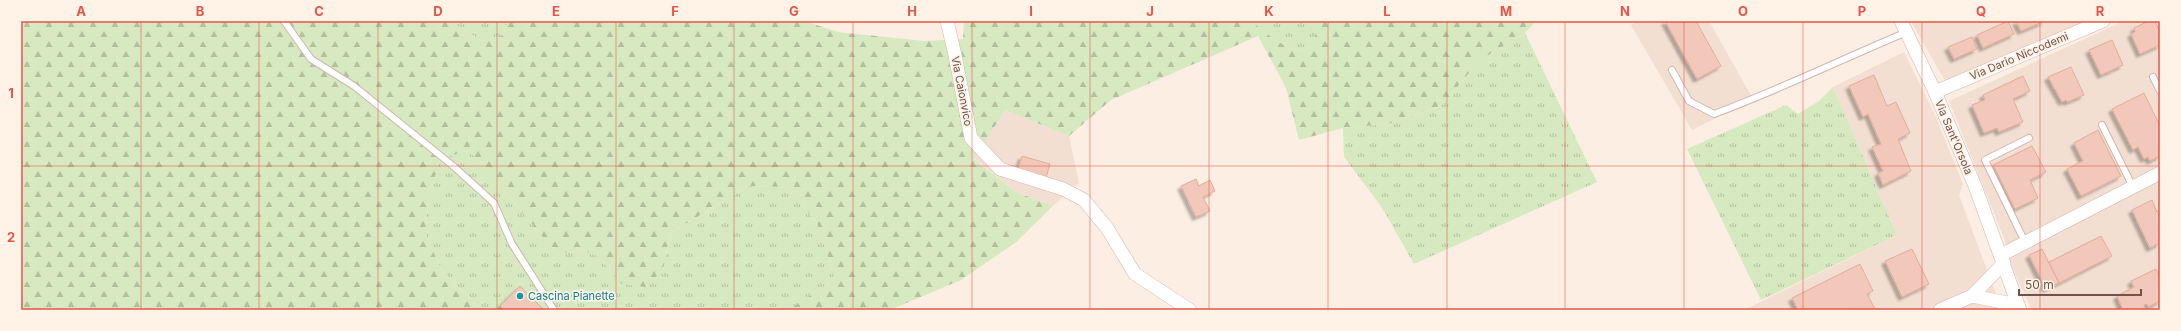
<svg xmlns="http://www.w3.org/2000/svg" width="2181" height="331" font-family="Inter,sans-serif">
  <defs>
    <pattern id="grass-tufts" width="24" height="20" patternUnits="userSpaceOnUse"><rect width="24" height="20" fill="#d7e9c1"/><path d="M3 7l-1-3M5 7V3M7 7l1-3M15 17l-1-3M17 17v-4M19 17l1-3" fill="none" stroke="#b3bf9f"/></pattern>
    <pattern id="forest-firs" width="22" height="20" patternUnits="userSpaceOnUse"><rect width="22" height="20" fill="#d7e9c1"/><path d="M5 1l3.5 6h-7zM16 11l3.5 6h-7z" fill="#b3bf9f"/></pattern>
    <filter id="shadow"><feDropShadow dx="-3.5" dy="3.5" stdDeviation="1" flood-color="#0004"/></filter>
  </defs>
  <rect width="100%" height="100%" fill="#fceee2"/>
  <!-- residential -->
  <g fill="#f3dfd1">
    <path d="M1638,21h71l44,78 -61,31 -61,-105z"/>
    <path d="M1911,21h178l-144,60z"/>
    <path d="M2124,21h36v289h-128l-22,-47 -6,-25 -55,-137z"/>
    <path d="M1904,52l30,61 29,71 -4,11 43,115h-258l153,-75 -64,-148z"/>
    <path d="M1005,110l64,26 10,47 -26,23 -37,-14 -42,-34z"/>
  </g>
  <!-- grass -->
  <g fill="url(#grass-tufts)">
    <path d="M450,21h59l-8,15 -19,5z"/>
    <path d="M1251,21h58l7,8v17l-18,5 -22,-10z"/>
    <path d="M1525,33l72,149 -183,82 -33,-58 -37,-49 -1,-29 45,-4 53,-18 39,-46z"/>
    <path d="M1833,87l64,148 -136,65 -74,-151 99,-44 12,9 21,-13z"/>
    <path d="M469,150l89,105 20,-6 20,7 24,28 41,-14 7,-37 79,-47 38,1 30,36 18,56 -47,31h-306l-40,-39 -17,-38 4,-35 11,-39z"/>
  </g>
  <!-- forest -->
  <path fill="url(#forest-firs)" d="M21,21h429l32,20 19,-5 8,-15h295l34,11 86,9 39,-2 1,-18h287l25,20 22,10 17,-5 1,-17 -7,-8h227l-11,12 -45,27 -39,46 -53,18 -45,4 -44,12 -13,-52 -28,-52 -147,64 -42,36 -64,-26 -31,49 42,33 37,14 -38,37 -54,37 -71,30h-102l47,-31 -18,-56 -30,-36 -38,-1 -79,47 -7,37 -18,17 -23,-3 -24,-28 -20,-7 -20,6 -89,-105 -29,9 -11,39 -4,35 17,38 40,39h-461z"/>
  <!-- building -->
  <g fill="#f1c8ba" stroke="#e4ac9a" filter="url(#shadow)">
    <path d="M1665,21h31l25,45 -24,13z"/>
    <path d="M2008,21l6,13 -31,14 -6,-13z"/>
    <path d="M2016,21h29l-24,10z"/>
    <path d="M2149,21h6l5,11v13l-20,9 -9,-20 4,-2 -1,-4z"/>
    <path d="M1972,37l5,12 -23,10 -6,-12z"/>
    <path d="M2112,40l11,25 -22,10 -12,-25z"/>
    <path d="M2071,67l13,28 -17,7 -1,-2 -4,2 -14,-25z"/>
    <path d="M1874,75l13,31 9,-4 14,31 -12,6 13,32 -28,14 -5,-12 5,-2 -11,-24 9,-3 -13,-30 -5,3 -14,-31z"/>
    <path d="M2023,76l7,15 -17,8 10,23 -24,10 -2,-4 -13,5 -12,-28 13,-5 -2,-5z"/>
    <path d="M2144,93l16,33v30l-10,5 -2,-4 -4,2 -6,-12 -5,3 -21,-41z"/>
    <path d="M2098,130l23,46 -40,20 -14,-27 16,-8 -9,-18z"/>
    <path d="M2032,146l14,26 -16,8 8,18 -23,11 -22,-44z"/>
    <path d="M1022,156l28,8 -4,14 -28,-9z"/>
    <path d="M1196,179l3,7 11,-6 5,11 -12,6 7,14 -14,6 -15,-31z"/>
    <path d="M2152,200l5,12 3,-2v33l-10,5 -18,-38z"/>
    <path d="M2101,236l11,20 -53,27 -10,-21z"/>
    <path d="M1912,249l17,35 -27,13 -17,-36z"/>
    <path d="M2042,249l17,34 -13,6 -17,-34z"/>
    <path d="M1860,264l13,27 -6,3 8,15 -77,1 -6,-12z"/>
    <path d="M2156,269l4,8v24l-12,6 -1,-3 -3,1 1,3 -5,2h-17l-6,-14 17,-9 -3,-6z"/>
    <path d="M520,286l24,24h-40l-4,-4z"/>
  </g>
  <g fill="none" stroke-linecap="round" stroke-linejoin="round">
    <!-- lane casing -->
    <g stroke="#cfb7ac" stroke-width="8">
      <g id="lane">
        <path d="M284,21l27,38 43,27 98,79 42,38 18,41 42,66"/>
        <path d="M1672,70l17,31 25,13c65,-24 128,-55 193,-82"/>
        <path d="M2153,77l7,14"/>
        <path d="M2102,125l31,62"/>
        <path d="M2025,242l-40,-82 44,-22"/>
      </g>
    </g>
    <!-- street casing -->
    <g stroke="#cfb7ac" stroke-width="14">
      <g id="street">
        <path d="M947,21l8,34 16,83 29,31 63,20 21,11 23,28 28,46 55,36"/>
        <path d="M1901,21l34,71 40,94 45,124"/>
        <path d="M1935,92l168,-71"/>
        <path d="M2001,255l159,-82"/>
        <path d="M1972,296l46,9"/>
        <path d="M1940,310l32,-14 32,-33"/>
      </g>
    </g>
    <!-- lane -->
    <use href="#lane" stroke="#fff" stroke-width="6"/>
    <!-- street -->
    <use href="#street" stroke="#fff" stroke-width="13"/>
  </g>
  <!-- grid -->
  <path fill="none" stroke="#e65547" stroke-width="1" stroke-opacity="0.55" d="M141,21v289M259,21v289M378,21v289M497,21v289M616,21v289M734,21v289M853,21v289M972,21v289M1090,21v289M1209,21v289M1328,21v289M1447,21v289M1565,21v289M1684,21v289M1803,21v289M1922,21v289M2040,21v289M21,166h2139"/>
  <!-- markers -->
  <circle fill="#0f9aa8" stroke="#fff3e8" stroke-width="1.5" cx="520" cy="296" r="4"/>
  <g text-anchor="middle" stroke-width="3.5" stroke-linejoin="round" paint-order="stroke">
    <!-- street labels -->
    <g font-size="11" fill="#735249" stroke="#fff3e8">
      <text transform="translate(2019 56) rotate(-23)" y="4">Via Dario Niccodemi</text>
      <text transform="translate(962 91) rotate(79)" y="4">Via Caionvico</text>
      <text transform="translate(1954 137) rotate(67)" y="4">Via Sant'Orsola</text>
    </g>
    <!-- culture labels -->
    <g font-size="11" fill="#0d838f" stroke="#fff3e8" text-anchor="start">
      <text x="528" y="300">Cascina Pianette</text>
    </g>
  </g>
  <!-- border -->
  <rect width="2181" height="331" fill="none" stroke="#fff3e8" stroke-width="44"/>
  <!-- scale -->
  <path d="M2019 289v6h122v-6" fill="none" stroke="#735249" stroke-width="2"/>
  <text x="2025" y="289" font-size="12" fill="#735249" stroke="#fff3e8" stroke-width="3" paint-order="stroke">50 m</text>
  <rect x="22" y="22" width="2137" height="287" fill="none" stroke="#e65547" stroke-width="1.5"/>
  <g font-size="13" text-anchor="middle" font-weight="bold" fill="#e65547">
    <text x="81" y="16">A</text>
    <text x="200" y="16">B</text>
    <text x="319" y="16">C</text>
    <text x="438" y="16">D</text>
    <text x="556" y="16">E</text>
    <text x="675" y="16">F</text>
    <text x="794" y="16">G</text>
    <text x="912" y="16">H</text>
    <text x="1031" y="16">I</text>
    <text x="1150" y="16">J</text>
    <text x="1269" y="16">K</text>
    <text x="1387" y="16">L</text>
    <text x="1506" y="16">M</text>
    <text x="1625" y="16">N</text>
    <text x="1743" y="16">O</text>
    <text x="1862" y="16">P</text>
    <text x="1981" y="16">Q</text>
    <text x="2100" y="16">R</text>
    <text x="11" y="98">1</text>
    <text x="11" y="242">2</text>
  </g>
</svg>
